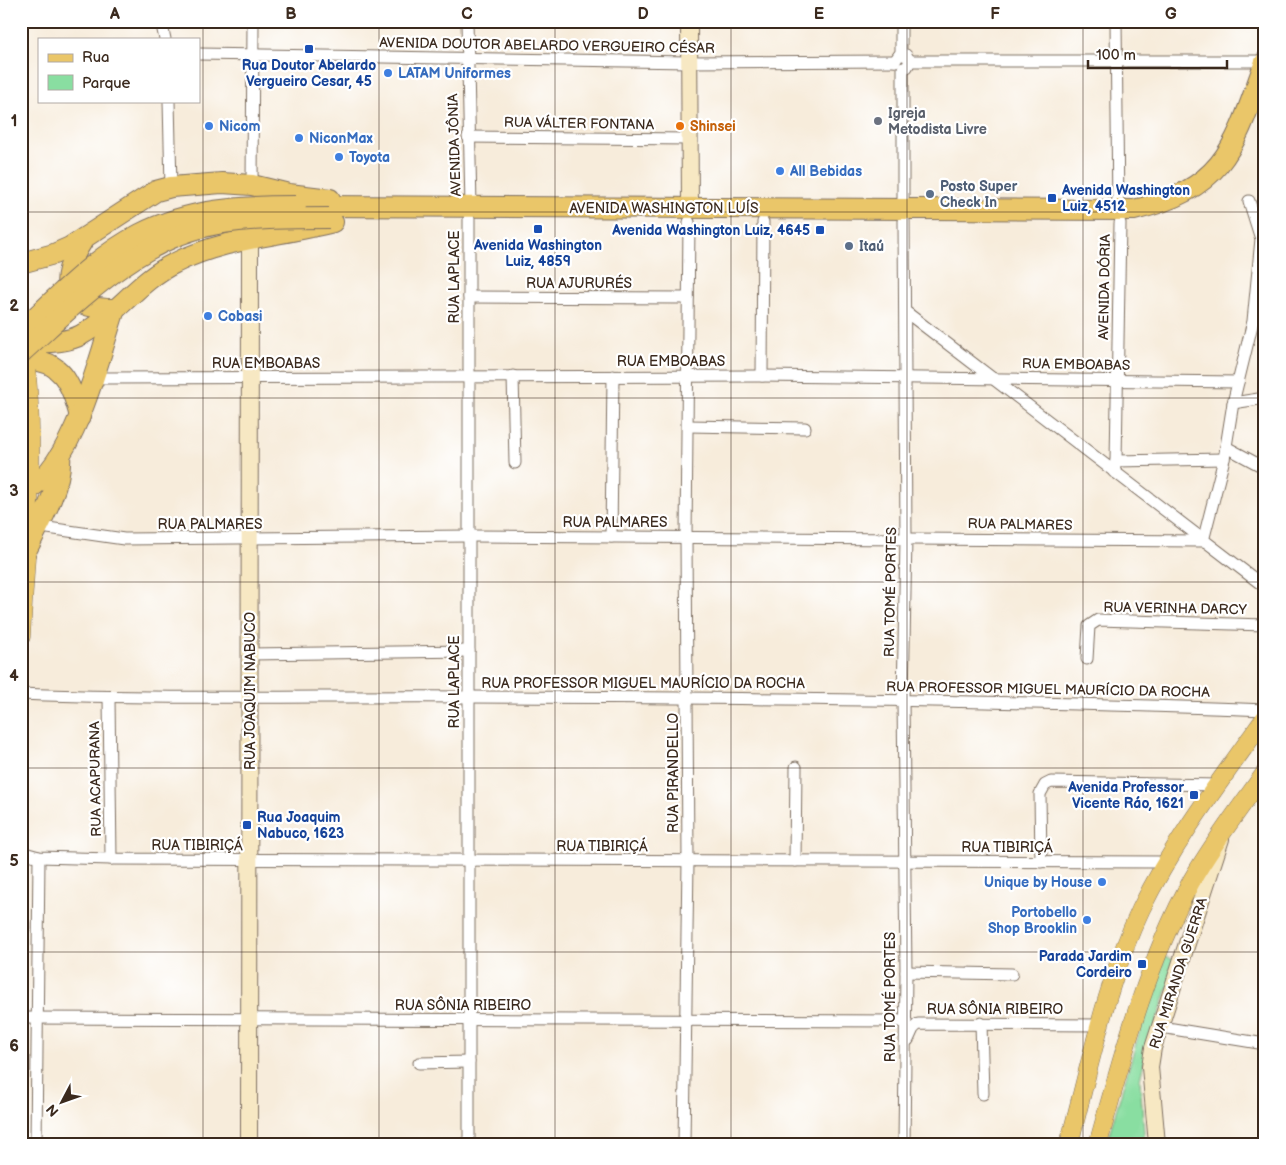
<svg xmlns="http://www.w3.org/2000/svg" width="1286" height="1165" font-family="'Balsamiq Sans',sans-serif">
  <rect width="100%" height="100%" fill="#fff"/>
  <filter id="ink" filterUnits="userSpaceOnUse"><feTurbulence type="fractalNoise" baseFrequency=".02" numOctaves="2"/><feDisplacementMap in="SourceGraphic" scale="10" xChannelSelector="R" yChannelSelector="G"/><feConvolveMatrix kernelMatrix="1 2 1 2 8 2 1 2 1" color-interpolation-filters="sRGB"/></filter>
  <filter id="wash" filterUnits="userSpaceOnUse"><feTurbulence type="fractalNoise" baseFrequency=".0096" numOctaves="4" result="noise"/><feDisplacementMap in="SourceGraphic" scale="20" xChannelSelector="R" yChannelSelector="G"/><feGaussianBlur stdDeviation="1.12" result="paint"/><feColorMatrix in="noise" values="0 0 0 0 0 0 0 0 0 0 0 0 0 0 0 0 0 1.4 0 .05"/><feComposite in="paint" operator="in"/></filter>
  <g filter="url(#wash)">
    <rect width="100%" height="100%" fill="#f7ecdb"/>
    <!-- green -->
    <path fill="#89dea1" stroke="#628460" d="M1165,957l12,4 -30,89 -7,30 5,64h-39l39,-131z"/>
  </g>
  <g filter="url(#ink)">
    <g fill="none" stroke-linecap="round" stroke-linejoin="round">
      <!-- street casing -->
      <g stroke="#7d6e60" stroke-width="13">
        <g id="street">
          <path d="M161,21l4,18"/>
          <path d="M467,21l4,186"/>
          <path d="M901,21v33"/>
          <path d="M1116,21l2,190"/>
          <path d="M199,54l490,8 206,-1"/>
          <path d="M895,61l4,-6h7l4,6 -3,6"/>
          <path d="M910,61h355"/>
          <path d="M903,68v141"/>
          <path d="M169,101l2,86"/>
          <path d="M468,137l222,2"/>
          <path d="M252,185l1,-164"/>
          <path d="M469,297l219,1"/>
          <path d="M906,312l359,275"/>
          <path d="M513,376l2,87"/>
          <path d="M762,376l1,-154"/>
          <path d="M104,378l658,-2 476,6"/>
          <path d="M1233,403l32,-5"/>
          <path d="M688,426l117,2"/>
          <path d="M1226,447l39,21"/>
          <path d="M1116,461l108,-2"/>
          <path d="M1114,472l2,-11 4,-238"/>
          <path d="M34,526l90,13 345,-3 734,5 21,-82 9,-56 20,-82 8,-82 -12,-38"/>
          <path d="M611,537l2,-161"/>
          <path d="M250,654l219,-3"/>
          <path d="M1087,659l2,-33 9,-6 167,5"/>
          <path d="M21,694c150,6 300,2 450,3 265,1 529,3 794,13"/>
          <path d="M109,698l2,161"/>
          <path d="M21,852l18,5 72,2 1054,3"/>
          <path d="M795,861l1,-94"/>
          <path d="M1041,862l-1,-68 5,-9 6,-3 166,3"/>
          <path d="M906,972l106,2"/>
          <path d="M21,1018l885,3"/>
          <path d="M981,1023l2,71"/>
          <path d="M1161,1027l104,17"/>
          <path d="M908,1040l5,-11 5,-5 183,1"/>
          <path d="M419,1063l50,-1"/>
          <path d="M36,1144l3,-287"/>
          <path d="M469,1144v-925"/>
          <path d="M684,1144l4,-283 -2,-324 3,-315"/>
          <path d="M904,1144l2,-172 -3,-273 3,-161 -2,-317"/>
        </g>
      </g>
      <!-- secondary casing -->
      <g stroke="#7d6e60" stroke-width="18">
        <g id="secondary">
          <path d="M689,21l1,187"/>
          <path d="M249,1144l1,-906"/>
          <path d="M1157,1144l-7,-77 3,-19 68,-209"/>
        </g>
      </g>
      <!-- primary casing -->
      <g stroke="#7d6e60" stroke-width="19">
        <g id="primary">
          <path d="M21,637c5,-93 17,-200 2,-291"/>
          <path d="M1069,1144c21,-78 37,-162 72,-235 33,-68 80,-129 124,-191"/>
          <path d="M1098,1144c25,-90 49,-181 94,-264 21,-37 48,-72 73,-107"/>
        </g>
      </g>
      <!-- highway casing -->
      <g stroke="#7d6e60" stroke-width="22">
        <g id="highway">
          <path d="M313,206l821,4c93,-22 101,-65 131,-148"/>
          <path d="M83,240c-26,41 -23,69 32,69"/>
          <path d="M21,263l33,-9 16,-7 86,-56 15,-4 51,-4 30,2 37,9 41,5"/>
          <path d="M21,344c19,-2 43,0 60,-9 35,-19 58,-55 94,-72 50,-25 104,-27 158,-41"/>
          <path d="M21,360c40,-4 51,25 59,57"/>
          <path d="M21,493c52,-20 78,-136 94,-184"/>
          <path d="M25,553c13,-26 38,-68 35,-97"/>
        </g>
      </g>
      <!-- street -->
      <use href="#street" stroke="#fff" stroke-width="11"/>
      <!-- secondary -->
      <use href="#secondary" stroke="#f7e8c3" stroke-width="16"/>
      <!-- primary -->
      <use href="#primary" stroke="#eac669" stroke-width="18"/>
      <!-- highway -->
      <use href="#highway" stroke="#eac669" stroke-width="20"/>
      <!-- highway-bridge casing -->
      <g stroke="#7d6e60" stroke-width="22" stroke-linecap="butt">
        <g id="highway-bridge">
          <path d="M21,330c37,-33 74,-73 119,-96 48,-25 103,-28 156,-28"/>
          <path d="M21,353c58,-52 117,-115 197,-129 36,-6 75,-6 111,-6"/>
        </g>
      </g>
      <!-- highway-bridge -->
      <use href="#highway-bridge" stroke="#eac669" stroke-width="20"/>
    </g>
  </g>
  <!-- grid -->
  <path fill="none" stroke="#3b2a1e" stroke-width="1" stroke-opacity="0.55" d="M203,21v1123M379,21v1123M555,21v1123M731,21v1123M907,21v1123M1083,21v1123M21,212h1244M21,398h1244M21,582h1244M21,768h1244M21,952h1244"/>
  <!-- markers -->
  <g fill="#1a4fb4" stroke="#fff" stroke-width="2">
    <rect x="304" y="44" width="10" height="10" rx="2.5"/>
    <rect x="1047" y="193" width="10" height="10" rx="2.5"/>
    <rect x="533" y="224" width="10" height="10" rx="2.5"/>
    <rect x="815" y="225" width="10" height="10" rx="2.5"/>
    <rect x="1189" y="790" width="10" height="10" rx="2.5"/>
    <rect x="242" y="820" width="10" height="10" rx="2.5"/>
    <rect x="1137" y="959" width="10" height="10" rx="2.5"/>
  </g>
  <g fill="#3f7fe0" stroke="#fff" stroke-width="2">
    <circle cx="388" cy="73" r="5"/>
    <circle cx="209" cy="126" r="5"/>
    <circle cx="299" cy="138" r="5"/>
    <circle cx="339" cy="157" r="5"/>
    <circle cx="780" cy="171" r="5"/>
    <circle cx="208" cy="316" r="5"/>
    <circle cx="1102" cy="882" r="5"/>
    <circle cx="1087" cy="920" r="5"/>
  </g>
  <circle fill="#6b7280" stroke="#fff" stroke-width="2" cx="878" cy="121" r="5"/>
  <circle fill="#e8710a" stroke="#fff" stroke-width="2" cx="680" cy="126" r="5"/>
  <g fill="#5c6f8a" stroke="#fff" stroke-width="2">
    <circle cx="930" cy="194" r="5"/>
    <circle cx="849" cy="246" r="5"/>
  </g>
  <g text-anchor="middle" stroke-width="4.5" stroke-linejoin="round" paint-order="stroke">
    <!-- street labels -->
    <g font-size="14" fill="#3b2a1e" stroke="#fff">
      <text transform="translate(547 45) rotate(1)" y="5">AVENIDA DOUTOR ABELARDO VERGUEIRO CÉSAR</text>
      <text transform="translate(579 123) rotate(1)" y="5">RUA VÁLTER FONTANA</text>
      <text transform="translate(454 145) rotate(-92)" y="5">AVENIDA JÔNIA</text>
      <text x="664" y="213">AVENIDA WASHINGTON LUÍS</text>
      <text transform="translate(454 277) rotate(-90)" y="5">RUA LAPLACE</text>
      <text x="579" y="288">RUA AJURURÉS</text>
      <text transform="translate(1104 287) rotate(-89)" y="5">AVENIDA DÓRIA</text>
      <text x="671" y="366">RUA EMBOABAS</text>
      <text x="266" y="368">RUA EMBOABAS</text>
      <text transform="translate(1076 364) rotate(1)" y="5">RUA EMBOABAS</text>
      <text x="615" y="527">RUA PALMARES</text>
      <text x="210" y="529">RUA PALMARES</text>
      <text transform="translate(1020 524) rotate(1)" y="5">RUA PALMARES</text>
      <text transform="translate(890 592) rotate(-89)" y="5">RUA TOMÉ PORTES</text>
      <text transform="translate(1175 608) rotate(1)" y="5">RUA VERINHA DARCY</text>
      <text transform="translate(454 682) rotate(-90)" y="5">RUA LAPLACE</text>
      <text x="643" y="688">RUA PROFESSOR MIGUEL MAURÍCIO DA ROCHA</text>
      <text transform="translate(1048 689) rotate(1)" y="5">RUA PROFESSOR MIGUEL MAURÍCIO DA ROCHA</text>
      <text transform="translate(250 691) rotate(-90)" y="5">RUA JOAQUIM NABUCO</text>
      <text transform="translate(673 773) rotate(-90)" y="5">RUA PIRANDELLO</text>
      <text transform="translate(95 779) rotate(-91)" y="5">RUA ACAPURANA</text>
      <text x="197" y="850">RUA TIBIRIÇÁ</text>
      <text x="602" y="851">RUA TIBIRIÇÁ</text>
      <text x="1007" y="852">RUA TIBIRIÇÁ</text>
      <text transform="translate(1178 973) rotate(-72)" y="5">RUA MIRANDA GUERRA</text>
      <text transform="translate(890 997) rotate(-90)" y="5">RUA TOMÉ PORTES</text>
      <text x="463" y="1010">RUA SÔNIA RIBEIRO</text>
      <text x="995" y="1014">RUA SÔNIA RIBEIRO</text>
    </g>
    <!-- transit labels -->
    <g font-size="14" font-weight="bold" fill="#164399" stroke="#fff" text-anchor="end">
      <text x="309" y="70" text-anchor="middle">Rua Doutor Abelardo<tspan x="309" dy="16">Vergueiro Cesar, 45</tspan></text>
      <text x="1062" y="195" text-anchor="start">Avenida Washington<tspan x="1062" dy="16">Luiz, 4512</tspan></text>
      <text x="810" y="235">Avenida Washington Luiz, 4645</text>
      <text x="538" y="250" text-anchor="middle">Avenida Washington<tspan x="538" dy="16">Luiz, 4859</tspan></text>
      <text x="1184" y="792">Avenida Professor<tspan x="1184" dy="16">Vicente Ráo, 1621</tspan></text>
      <text x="257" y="822" text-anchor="start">Rua Joaquim<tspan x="257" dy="16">Nabuco, 1623</tspan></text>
      <text x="1132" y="961">Parada Jardim<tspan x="1132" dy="16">Cordeiro</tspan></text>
    </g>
    <!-- shop labels -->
    <g font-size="14" font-weight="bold" fill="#366cbe" stroke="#fff" text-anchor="start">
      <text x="398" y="78">LATAM Uniformes</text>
      <text x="219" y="131">Nicom</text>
      <text x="309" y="143">NiconMax</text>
      <text x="349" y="162">Toyota</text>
      <text x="790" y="176">All Bebidas</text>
      <text x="218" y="321">Cobasi</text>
      <text x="1092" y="887" text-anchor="end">Unique by House</text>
      <text x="1077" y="917" text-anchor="end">Portobello<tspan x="1077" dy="16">Shop Brooklin</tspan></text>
    </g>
    <!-- worship labels -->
    <g font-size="14" font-weight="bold" fill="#5b616d" stroke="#fff" text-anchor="start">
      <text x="888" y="118">Igreja<tspan x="888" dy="16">Metodista Livre</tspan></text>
    </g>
    <!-- food labels -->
    <g font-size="14" font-weight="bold" fill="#c56008" stroke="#fff" text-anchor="start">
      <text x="690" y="131">Shinsei</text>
    </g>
    <!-- service labels -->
    <g font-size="14" font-weight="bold" fill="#4e5e75" stroke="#fff" text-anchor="start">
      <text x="940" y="191">Posto Super<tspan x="940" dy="16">Check In</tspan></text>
      <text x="859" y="251">Itaú</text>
    </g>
  </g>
  <!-- margin -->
  <rect width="1286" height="1165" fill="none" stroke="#fff" stroke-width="55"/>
  <!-- legend -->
  <rect x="38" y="38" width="162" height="65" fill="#ffffff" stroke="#b1aaa5"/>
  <rect x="48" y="54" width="25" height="8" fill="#eac669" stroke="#b1aaa5"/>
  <text x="82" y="62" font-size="15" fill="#3b2a1e">Rua</text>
  <rect x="48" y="75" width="25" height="15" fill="#89dea1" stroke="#b1aaa5"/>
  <text x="82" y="88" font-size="15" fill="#3b2a1e">Parque</text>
  <!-- north arrow -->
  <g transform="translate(62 1102) rotate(229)" stroke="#ffffff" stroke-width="4" paint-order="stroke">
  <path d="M0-4L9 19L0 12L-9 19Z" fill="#3b2a1e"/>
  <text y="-8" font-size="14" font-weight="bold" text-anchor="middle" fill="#3b2a1e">N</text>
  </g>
  <!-- scale -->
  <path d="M1088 60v8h139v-8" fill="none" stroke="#3b2a1e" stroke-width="2.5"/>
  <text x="1096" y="60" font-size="15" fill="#3b2a1e" stroke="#ffffff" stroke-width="4" paint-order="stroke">100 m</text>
  <rect x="28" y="28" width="1230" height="1110" fill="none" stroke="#3b2a1e" stroke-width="2"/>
  <g font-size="16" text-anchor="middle" font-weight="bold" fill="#3b2a1e">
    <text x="115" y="19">A</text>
    <text x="291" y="19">B</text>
    <text x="467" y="19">C</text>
    <text x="643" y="19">D</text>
    <text x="819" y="19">E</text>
    <text x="995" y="19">F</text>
    <text x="1171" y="19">G</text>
    <text x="14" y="126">1</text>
    <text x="14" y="311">2</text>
    <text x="14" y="496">3</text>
    <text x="14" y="681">4</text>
    <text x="14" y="866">5</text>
    <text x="14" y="1051">6</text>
  </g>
</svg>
